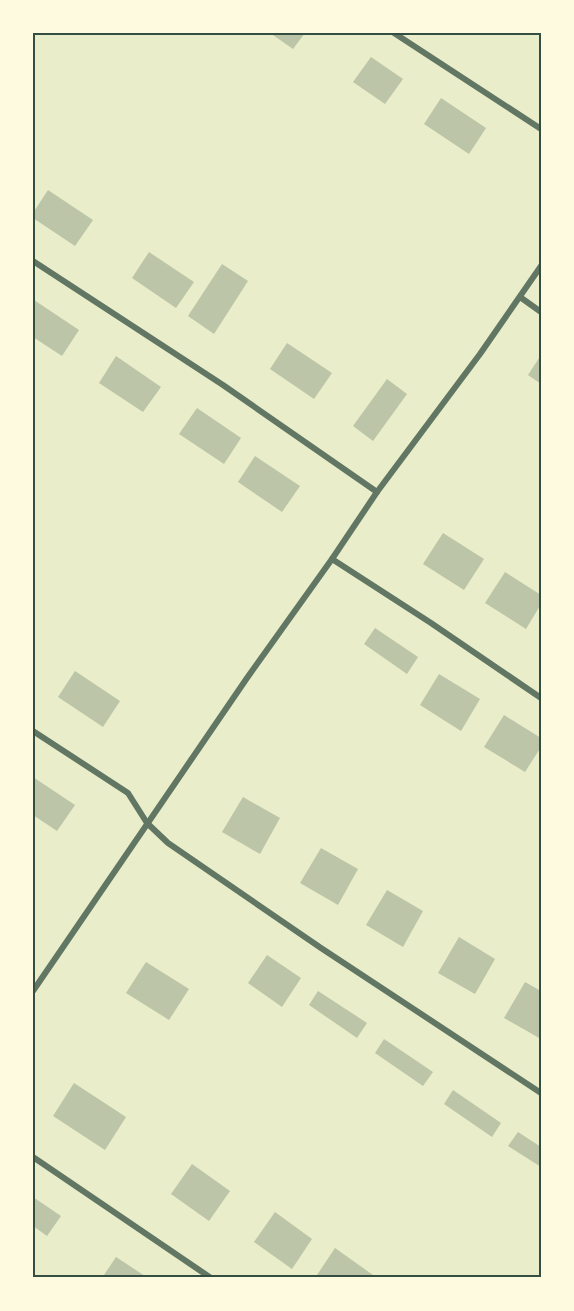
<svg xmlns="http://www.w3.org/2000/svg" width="574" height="1311" font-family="'Fira Sans',sans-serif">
  <rect width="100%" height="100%" fill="#e9edc9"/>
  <!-- building -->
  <g fill="#bcc5a7">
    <path d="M270,33h35l-12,16z"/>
    <path d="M371,57l32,22 -18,25 -32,-22z"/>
    <path d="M441,98l45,30 -17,26 -45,-30z"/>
    <path d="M48,190l45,30 -18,26 -42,-28v-5z"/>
    <path d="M149,252l45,30 -18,26 -44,-30z"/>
    <path d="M222,264l26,17 -34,53 -26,-18z"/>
    <path d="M34,300l45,30 -17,26 -29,-19v-35z"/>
    <path d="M287,343l45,30 -18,26 -44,-30z"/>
    <path d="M541,355v29l-13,-9z"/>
    <path d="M116,356l45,31 -18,25 -44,-29z"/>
    <path d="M387,379l20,15 -34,47 -20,-15z"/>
    <path d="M197,408l44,30 -17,26 -45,-30z"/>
    <path d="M255,456l45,30 -18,26 -44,-30z"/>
    <path d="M443,533l41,26 -20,31 -41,-26z"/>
    <path d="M505,572l36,23v9l-15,25 -41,-26z"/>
    <path d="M375,628l43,29 -11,17 -43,-30z"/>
    <path d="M75,671l45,30 -17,26 -45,-30z"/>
    <path d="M439,674l41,25 -19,32 -41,-26z"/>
    <path d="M504,715l37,23v9l-16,25 -41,-25z"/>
    <path d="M33,777l42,28 -18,26 -24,-16z"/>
    <path d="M243,797l37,21 -20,36 -38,-22z"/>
    <path d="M321,848l37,21 -20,36 -38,-22z"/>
    <path d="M387,890l36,21 -20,36 -37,-22z"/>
    <path d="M459,937l36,22 -20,35 -37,-21z"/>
    <path d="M267,955l34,23 -19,29 -34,-24z"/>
    <path d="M146,962l43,27 -20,31 -43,-27z"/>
    <path d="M525,982l16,9v48l-37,-21z"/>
    <path d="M318,991l49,32 -10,15 -48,-33z"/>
    <path d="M384,1039l49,33 -10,14 -48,-33z"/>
    <path d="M74,1083l52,34 -21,33 -52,-34z"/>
    <path d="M453,1090l48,33 -9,14 -48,-33z"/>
    <path d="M518,1132l23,15v20l-33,-21z"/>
    <path d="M192,1164l38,27 -21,30 -38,-27z"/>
    <path d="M33,1197l28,19 -14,20 -14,-10z"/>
    <path d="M275,1212l37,27 -20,30 -38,-27z"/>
    <path d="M335,1248l38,27 -2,3h-56z"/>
    <path d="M116,1257l32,21h-46z"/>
  </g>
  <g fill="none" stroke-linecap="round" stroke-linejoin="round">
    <!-- minor -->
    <g stroke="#617663" stroke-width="6">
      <path d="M394,33l147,96"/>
      <path d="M33,261l190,124 154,107"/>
      <path d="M520,297l21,15"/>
      <path d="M332,559l99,64 110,75"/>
      <path d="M33,731l95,62 19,30 21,20 153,105 220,145"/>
      <path d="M33,991l214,-313 85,-119 45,-67 103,-138 61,-88"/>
      <path d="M33,1157l178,121"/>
    </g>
  </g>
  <!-- border -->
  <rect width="574" height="1311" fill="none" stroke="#fefae0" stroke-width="69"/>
  <rect x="34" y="34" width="506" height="1242" fill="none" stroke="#344e41" stroke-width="2"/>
</svg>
